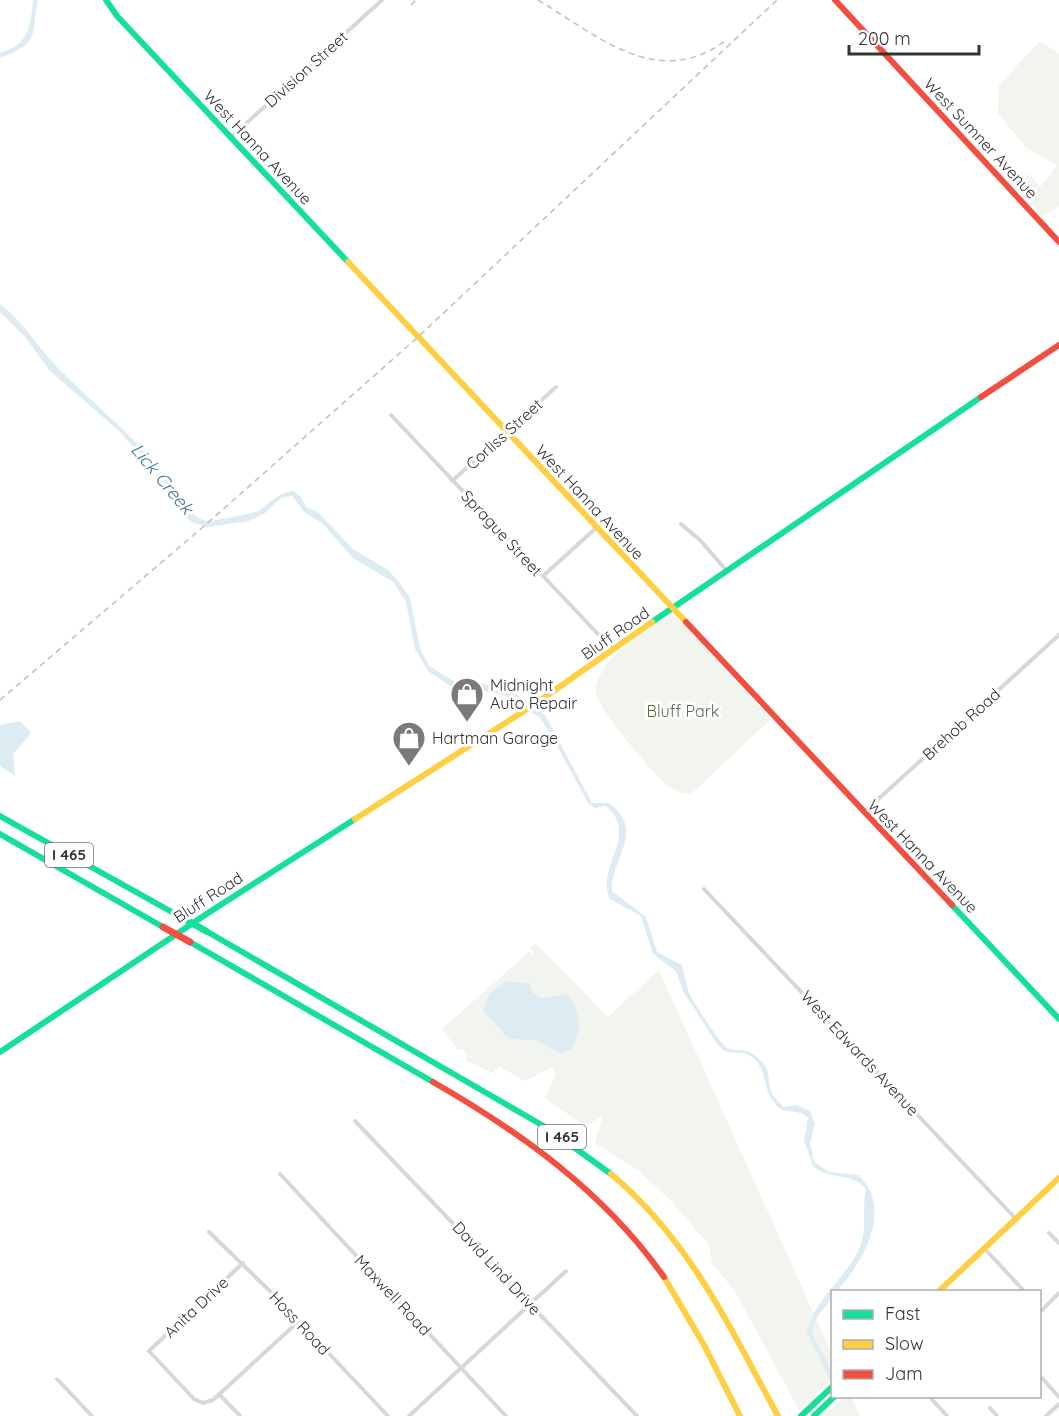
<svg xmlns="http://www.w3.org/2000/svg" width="1059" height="1416" font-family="Quicksand,sans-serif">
  <rect width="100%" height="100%" fill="#fff"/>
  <!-- green -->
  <g fill="#f1f5ed">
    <path d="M1040,41l19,13v153l-17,10 -12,-15 -6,-23 6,-5 10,13 17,-22 -31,-17 -28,-35 1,-28z"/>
    <path d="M672,616l8,5 91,98 -80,75c-10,-1 -17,-3 -25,-10 -13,-10 -67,-75 -70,-90 -5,-26 53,-73 76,-78z"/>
    <path d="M536,944l72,73 51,-47 173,384v25l-33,31 -63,-117 -24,-31 -3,-17 -40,-46 -30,-28 -44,-28 8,-27 -18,10 -40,-28 11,-24 -4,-7 -27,14 -26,-15 -7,7 -25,-12 -2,-11h-7l-16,-21 87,-77 7,5 -6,-9z"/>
    <path d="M851,1396l9,20h-37l18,-16z"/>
  </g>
  <!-- water -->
  <g fill="#ddebf3">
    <path d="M33,0h5c-8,38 4,41 -38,58v-6c28,-5 31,-27 33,-52z"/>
    <path d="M0,304c25,19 39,46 61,67 36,36 75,66 105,107 12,14 22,43 44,43 4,0 45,-8 48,-10 12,-7 19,-18 35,-20l7,5 6,11 12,5 35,37 35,21 11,12 11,16 10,50 9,18 30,18 12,-2 27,4 20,9 27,20 47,88h17c38,29 1,55 3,88l34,26 11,35 25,13c2,10 4,19 7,28 3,7 31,50 37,54 11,7 20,-4 37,16 8,9 4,20 9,30 2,5 8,10 12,14l12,-2 14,6 5,13 -5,19 4,19 15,10 29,3c36,33 6,86 -21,116l-5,1c0,13 -18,22 -19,38 -1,15 19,27 19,53l-25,-50c6,-32 37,-53 51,-82 11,-23 3,-38 8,-62 -15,-18 -37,-8 -53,-23l-9,-25 4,-23c-11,-11 -23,-2 -32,-13 -15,-15 -7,-41 -29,-51 -7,-3 -15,0 -23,-3l-7,-7 -34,-53 -7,-20 -23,-17 -12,-38 -31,-17c-16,-32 31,-63 -4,-93l-11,2 -7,-5 -39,-72 -10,-14 -33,-21 -33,-8h-20l-25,-17 -13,-22 -9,-47 -13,-20 -40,-24 -31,-35 -18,-11 -12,-16 -11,2 -16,15 -16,8 -42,6 -13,-4 -8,-5 -23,-37 -43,-49 -71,-62 -23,-32 -26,-26z"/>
    <path d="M20,721l11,12 -18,21 2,22 -15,-10v-41z"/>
    <path d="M507,981l23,3 3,9 8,5 27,-4c12,18 15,35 4,55l-12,4 -24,-13 -27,-1 -26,-28 6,-17z"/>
  </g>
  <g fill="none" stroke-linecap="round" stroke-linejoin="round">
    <!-- street -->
    <g stroke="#d7d7d7" stroke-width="4">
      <path d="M230,138l152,-138"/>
      <path d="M391,415l222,235"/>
      <path d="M452,481l104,-94"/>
      <path d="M681,524l19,16 26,30"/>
      <path d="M543,576l53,-48"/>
      <path d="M864,812l195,-177"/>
      <path d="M704,889l311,329"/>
      <path d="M355,1121l282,295"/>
      <path d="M280,1174l226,242"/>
      <path d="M209,1232l64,62 115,122"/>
      <path d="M1049,1233l10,10"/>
      <path d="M984,1248l41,44"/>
      <path d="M243,1263l-94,88 45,48 9,4 10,-3 86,-79"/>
      <path d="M1040,1312l19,-19"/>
      <path d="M1042,1378l17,19"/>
      <path d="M57,1379l35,37"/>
      <path d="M219,1394l21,22"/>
      <path d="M929,1396l18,20"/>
      <path d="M990,1408l7,8"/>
      <path d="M409,1416l157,-145"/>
      <path d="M1046,1416l13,-12"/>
    </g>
    <!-- fast -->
    <g stroke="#16e098" stroke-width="6">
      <path d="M106,0l11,16 231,246"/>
      <path d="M652,622l329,-225"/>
      <path d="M0,816l179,100"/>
      <path d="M0,834l163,93"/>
      <path d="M952,905l107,114"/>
      <path d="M206,931l341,197 64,46"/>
      <path d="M190,942l243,140"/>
      <path d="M0,1052l211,-141 144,-92"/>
      <path d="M801,1416l31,-29"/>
      <path d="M814,1416l21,-20"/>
    </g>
    <!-- slow -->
    <g stroke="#ffcf43" stroke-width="6">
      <path d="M348,262l338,360"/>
      <path d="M355,819l180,-115 117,-82"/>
      <path d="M611,1174c79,66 119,154 167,242"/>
      <path d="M664,1277l40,68 36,71"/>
      <path d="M938,1292l121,-114"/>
    </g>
    <!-- jam -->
    <g stroke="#f24e42" stroke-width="6">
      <path d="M835,0l224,242"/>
      <path d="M981,397l78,-52"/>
      <path d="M686,622l266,283"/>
      <path d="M433,1082c89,51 171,110 231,195"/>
    </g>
    <!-- rail -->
    <g stroke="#bebebe" stroke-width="1.5" stroke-dasharray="6 4.5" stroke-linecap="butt">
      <path d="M538,0c59,35 119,91 187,41"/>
      <path d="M411,5l5,-5"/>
      <path d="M0,700l203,-173 215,-190 359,-337"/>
    </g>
    <!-- fast-bridge -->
    <path stroke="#16e098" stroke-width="7" d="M179,916l27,15"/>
    <!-- jam-bridge -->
    <path stroke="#f24e42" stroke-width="7" d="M163,927l27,15"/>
  </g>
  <!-- icons -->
  <defs>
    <g id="shop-pin" transform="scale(1.725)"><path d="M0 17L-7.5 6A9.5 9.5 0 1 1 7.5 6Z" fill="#7a7a7a" stroke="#fff"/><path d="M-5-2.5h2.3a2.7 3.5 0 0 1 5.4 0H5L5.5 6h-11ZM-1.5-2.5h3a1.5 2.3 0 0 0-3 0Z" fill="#fff"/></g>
  </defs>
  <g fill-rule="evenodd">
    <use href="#shop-pin" x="467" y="694"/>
    <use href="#shop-pin" x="409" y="738"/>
  </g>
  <g text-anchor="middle" stroke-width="6" stroke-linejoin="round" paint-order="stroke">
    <!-- shield labels -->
    <g fill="#fff" stroke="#707070" stroke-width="1.5">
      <rect x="45" y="843" width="48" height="24" rx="4.5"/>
      <rect x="538" y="1125" width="48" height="24" rx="4.5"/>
    </g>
    <g font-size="15" font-weight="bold" fill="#333">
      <text x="69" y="860">I 465</text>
      <text x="562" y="1142">I 465</text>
    </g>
    <!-- street labels -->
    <g font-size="16" fill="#333" stroke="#fff">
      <text transform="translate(306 69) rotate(-42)" y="6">Division Street</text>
      <text transform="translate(981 138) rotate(47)" y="6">West Sumner Avenue</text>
      <text transform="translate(258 147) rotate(47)" y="6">West Hanna Avenue</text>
      <text transform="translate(504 434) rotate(-42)" y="6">Corliss Street</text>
      <text transform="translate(590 502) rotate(47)" y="6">West Hanna Avenue</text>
      <text transform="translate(502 533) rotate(47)" y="6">Sprague Street</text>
      <text transform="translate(615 633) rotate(-35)" y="6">Bluff Road</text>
      <text transform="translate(961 724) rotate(-42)" y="6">Brehob Road</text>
      <text transform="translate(923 856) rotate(46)" y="6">West Hanna Avenue</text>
      <text transform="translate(208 897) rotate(-33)" y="6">Bluff Road</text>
      <text transform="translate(860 1053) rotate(47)" y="6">West Edwards Avenue</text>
      <text transform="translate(497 1268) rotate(47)" y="6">David Lind Drive</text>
      <text transform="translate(393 1295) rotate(47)" y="6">Maxwell Road</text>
      <text transform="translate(196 1307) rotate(-43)" y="6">Anita Drive</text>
      <text transform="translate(300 1323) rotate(47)" y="6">Hoss Road</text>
    </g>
    <!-- poi labels -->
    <g font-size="16" fill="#333" stroke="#fff" text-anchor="start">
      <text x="490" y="691">Midnight<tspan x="490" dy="18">Auto Repair</tspan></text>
      <text x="432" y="744">Hartman Garage</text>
    </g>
    <!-- park labels -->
    <g font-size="16" fill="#56703f" stroke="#fff">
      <text x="683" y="717">Bluff Park</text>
    </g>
    <!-- water labels -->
    <g font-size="18" font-style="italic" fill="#3f7597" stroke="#fff">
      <text transform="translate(162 479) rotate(50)" y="6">Lick Creek</text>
    </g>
  </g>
  <!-- legend -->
  <rect x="831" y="1290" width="210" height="108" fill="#ffffff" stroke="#adadad" stroke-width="1.5"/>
  <rect x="843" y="1310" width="30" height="9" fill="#16e098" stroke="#adadad" stroke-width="1.5"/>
  <text x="885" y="1320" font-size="18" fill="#333333">Fast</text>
  <rect x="843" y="1340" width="30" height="9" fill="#ffcf43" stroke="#adadad" stroke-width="1.5"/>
  <text x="885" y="1350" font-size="18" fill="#333333">Slow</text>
  <rect x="843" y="1370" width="30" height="9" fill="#f24e42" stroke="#adadad" stroke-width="1.5"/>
  <text x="885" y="1380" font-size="18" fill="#333333">Jam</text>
  <!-- scale -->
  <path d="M849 45v9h130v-9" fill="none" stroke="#333333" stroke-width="3"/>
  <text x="858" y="45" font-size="18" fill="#333333" stroke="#ffffff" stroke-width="4.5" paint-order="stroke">200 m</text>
</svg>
